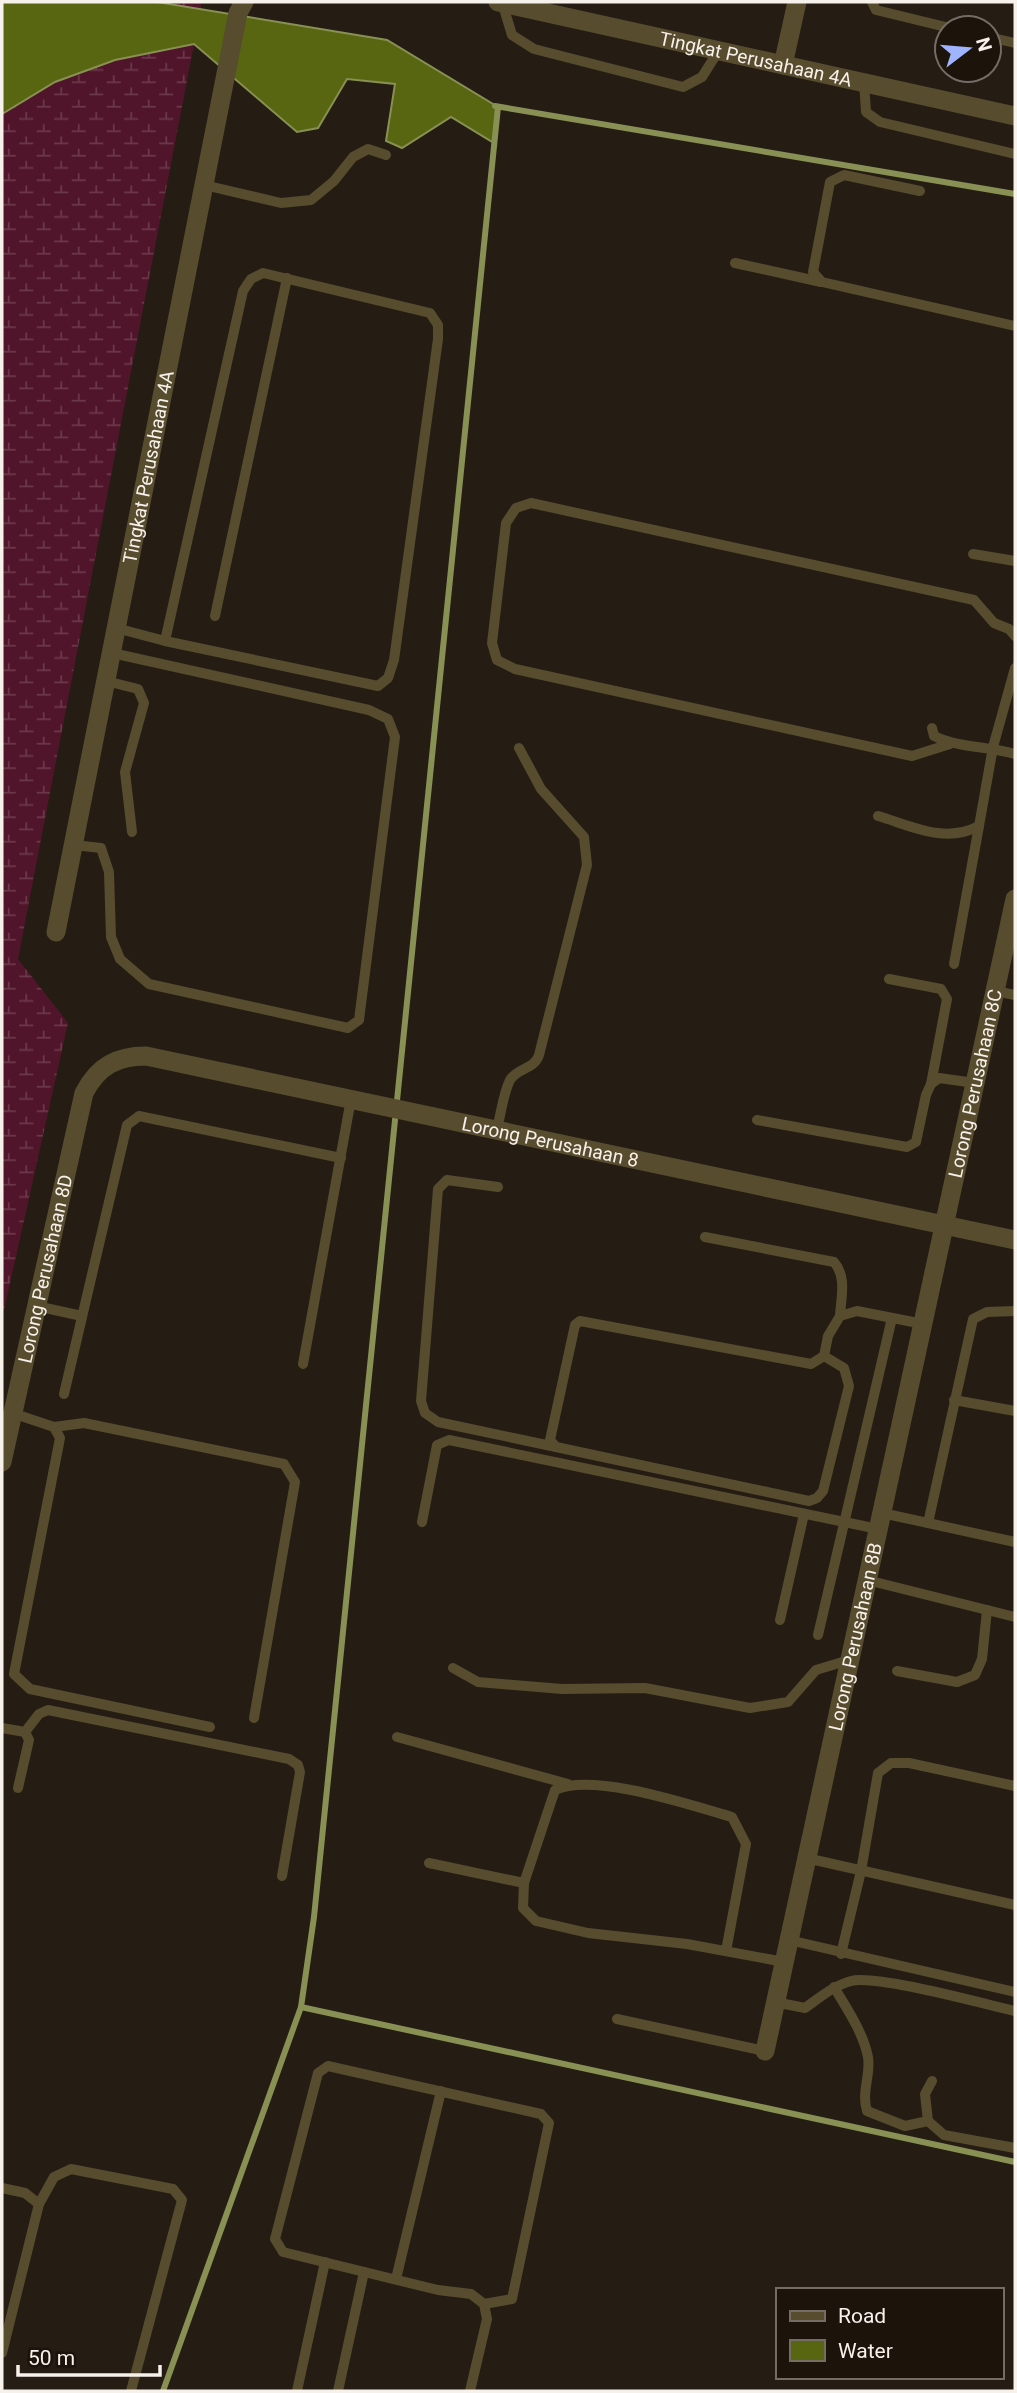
<svg xmlns="http://www.w3.org/2000/svg" width="1017" height="2393" font-family="Roboto,sans-serif">
  <defs>
    <pattern id="wetland-marsh" width="20" height="14" patternUnits="userSpaceOnUse" patternTransform="scale(1.75)"><rect width="20" height="14" fill="#51152b"/><path d="M1 5h8M5 5V1M11 12h8M15 12V8" fill="none" stroke="#6b384a"/></pattern>
  </defs>
  <rect width="100%" height="100%" fill="#251c14"/>
  <!-- wetland -->
  <g fill="url(#wetland-marsh)">
    <path d="M157,2h44v8z"/>
    <path d="M194,44l-176,915 50,64 -66,296v-1205l53,-32 60,-22z"/>
  </g>
  <!-- water -->
  <path fill="#586612" stroke="#889053" stroke-width="2" d="M2,2h155l230,38 111,67 -4,36 -43,-26 -49,31 -16,-7 9,-57 -48,-5 -29,49 -21,4 -103,-88 -79,16 -60,22 -53,32z"/>
  <g fill="none" stroke-linecap="round" stroke-linejoin="round">
    <!-- stream -->
    <g stroke="#889053" stroke-width="6">
      <path d="M495,106l520,88"/>
      <path d="M498,107l-184,1810 -13,90 714,155"/>
      <path d="M163,2391l138,-384"/>
    </g>
    <!-- service -->
    <g stroke="#574c2e" stroke-width="10">
      <path d="M502,2l10,33 22,14 149,38 19,-10 17,-27"/>
      <path d="M872,2l4,8 74,18"/>
      <path d="M989,37l26,6"/>
      <path d="M864,82l2,30 14,10 135,32"/>
      <path d="M204,185l77,18 30,-3 23,-19 19,-24 15,-8 18,6"/>
      <path d="M920,191l-76,-16 -14,7 -17,90 9,10 193,44"/>
      <path d="M735,263l86,19"/>
      <path d="M973,554l42,7"/>
      <path d="M215,616l72,-338"/>
      <path d="M116,628l49,13 213,45 10,-8 6,-18 44,-321v-14l-8,-12 -167,-40 -12,6 -8,12 -78,350"/>
      <path d="M106,681l32,8 6,14 -19,69 7,60"/>
      <path d="M932,728l2,8c25,12 54,10 81,18"/>
      <path d="M950,744l-38,12 -397,-87 -18,-9 -5,-17 14,-120 10,-15 15,-5 443,97 20,23 15,6 6,7"/>
      <path d="M878,816c34,10 67,28 101,10l14,-79 22,-79"/>
      <path d="M74,845l27,3 8,24 2,65 9,22 29,25 199,44 11,-8 36,-283 -7,-18 -19,-9 -257,-57"/>
      <path d="M954,964l25,-138"/>
      <path d="M889,979l52,10 6,10 -16,85"/>
      <path d="M995,991l20,4"/>
      <path d="M757,1120l150,27 9,-5 10,-47 5,-11 8,-6 36,5"/>
      <path d="M497,1129c4,-15 6,-35 13,-49 8,-13 24,-10 29,-25l48,-190 -3,-28 -43,-48 -22,-41"/>
      <path d="M498,1187l-51,-7 -9,9 -17,212 4,12 13,9 118,25"/>
      <path d="M705,1237l129,25c13,15 7,35 6,54"/>
      <path d="M36,1306l46,10"/>
      <path d="M824,1356l20,12 5,18 -26,105 -6,7 -8,3 -253,-54 -6,-7 25,-115 5,-4 231,43 13,-8 4,-20 12,-20 17,-5 66,13"/>
      <path d="M303,1364l48,-265"/>
      <path d="M64,1394l63,-269 12,-9 202,42"/>
      <path d="M954,1400l61,11"/>
      <path d="M12,1413l42,14 6,11 -46,236 16,15 180,38"/>
      <path d="M54,1427l30,-4 200,41 11,18 -41,236"/>
      <path d="M882,1513l133,29"/>
      <path d="M422,1522l15,-77 12,-5 429,89"/>
      <path d="M928,1523l45,-204 14,-7 28,-1"/>
      <path d="M867,1580l148,37"/>
      <path d="M780,1620l24,-106"/>
      <path d="M818,1635l74,-317"/>
      <path d="M453,1668l25,14 84,7 83,-1 105,20 38,-6 28,-32 33,-10"/>
      <path d="M897,1671l60,11 18,-7 7,-16 5,-49"/>
      <path d="M2,1728l23,4 4,8 -11,48"/>
      <path d="M25,1732l14,-18 9,-4 241,49 9,6 2,7 -18,104"/>
      <path d="M397,1737l171,47"/>
      <path d="M806,1858l209,47"/>
      <path d="M429,1863l95,20"/>
      <path d="M789,1940l226,52"/>
      <path d="M726,1951l20,-107 -14,-27c-42,-12 -139,-45 -177,-27l-31,93 -1,25 13,13 52,12 99,11 97,18"/>
      <path d="M841,1954l20,-83 17,-98 13,-10h18l106,23"/>
      <path d="M834,1987c13,22 29,45 34,70 3,18 -7,35 -1,54l38,15 23,-5"/>
      <path d="M775,2002l30,6c14,-10 28,-22 46,-27 24,-7 133,23 164,30"/>
      <path d="M617,2019l148,32"/>
      <path d="M932,2081l-7,13 3,27 16,14 71,13"/>
      <path d="M2,2188l23,5 14,11 -37,149"/>
      <path d="M39,2204l15,-27 17,-8 102,20 9,11 -51,191"/>
      <path d="M396,2279l45,-188"/>
      <path d="M297,2391l28,-129"/>
      <path d="M338,2391l26,-119"/>
      <path d="M470,2391l17,-72 -3,-15 -13,-10 -33,-4 -155,-38 -8,-13 43,-166 10,-7 213,48 8,9 -37,176 -28,5"/>
    </g>
    <!-- minor -->
    <g stroke="#574c2e" stroke-width="19">
      <path id="s1" d="M498,2l517,114"/>
      <path d="M783,65l14,-63"/>
      <path id="s2" d="M56,932l182,-919 6,-11"/>
      <path id="s3" d="M2,1462l82,-369c14,-27 33,-37 62,-37l869,184"/>
      <path id="s4" d="M765,2051l250,-1152"/>
    </g>
  </g>
  <g text-anchor="middle" stroke-width="7" stroke-linejoin="round" paint-order="stroke">
    <!-- street labels -->
    <g font-size="19" fill="#f7f1eb" stroke="#1c130b">
      <text dy="7" stroke="none"><textPath href="#s1" startOffset="264">Tingkat Perusahaan 4A</textPath></text>
      <text dy="7" stroke="none"><textPath href="#s2" startOffset="474">Tingkat Perusahaan 4A</textPath></text>
      <text dy="7" stroke="none"><textPath href="#s4" startOffset="990">Lorong Perusahaan 8C</textPath></text>
      <text dy="7" stroke="none"><textPath href="#s3" startOffset="868">Lorong Perusahaan 8</textPath></text>
      <text dy="7" stroke="none"><textPath href="#s3" startOffset="198">Lorong Perusahaan 8D</textPath></text>
      <text dy="7" stroke="none"><textPath href="#s4" startOffset="424">Lorong Perusahaan 8B</textPath></text>
    </g>
  </g>
  <!-- border -->
  <rect width="1017" height="2393" fill="none" stroke="#f7f1eb" stroke-width="7"/>
  <!-- legend -->
  <rect x="776" y="2288" width="228" height="91" fill="#1c130b" stroke="#746c65" stroke-width="2"/>
  <rect x="790" y="2311" width="35" height="10" fill="#574c2e" stroke="#746c65" stroke-width="2"/>
  <text x="838" y="2323" font-size="21" fill="#f7f1eb">Road</text>
  <rect x="790" y="2340" width="35" height="21" fill="#586612" stroke="#746c65" stroke-width="2"/>
  <text x="838" y="2358" font-size="21" fill="#f7f1eb">Water</text>
  <!-- north arrow -->
  <g transform="translate(968 49) rotate(74)"><circle r="33" fill="#1c130b" stroke="#746c65" stroke-width="2"/>
  <path d="M0-5L12 26L0 18L-12 26Z" fill="#a0b3fd"/>
  <text y="-10" font-size="19" font-weight="bold" text-anchor="middle" fill="#f7f1eb">N</text>
  </g>
  <!-- scale -->
  <path d="M18 2365v10h142v-10" fill="none" stroke="#f7f1eb" stroke-width="3.5"/>
  <text x="28" y="2365" font-size="21" fill="#f7f1eb" stroke="#1c130b" stroke-width="5" paint-order="stroke">50 m</text>
</svg>
